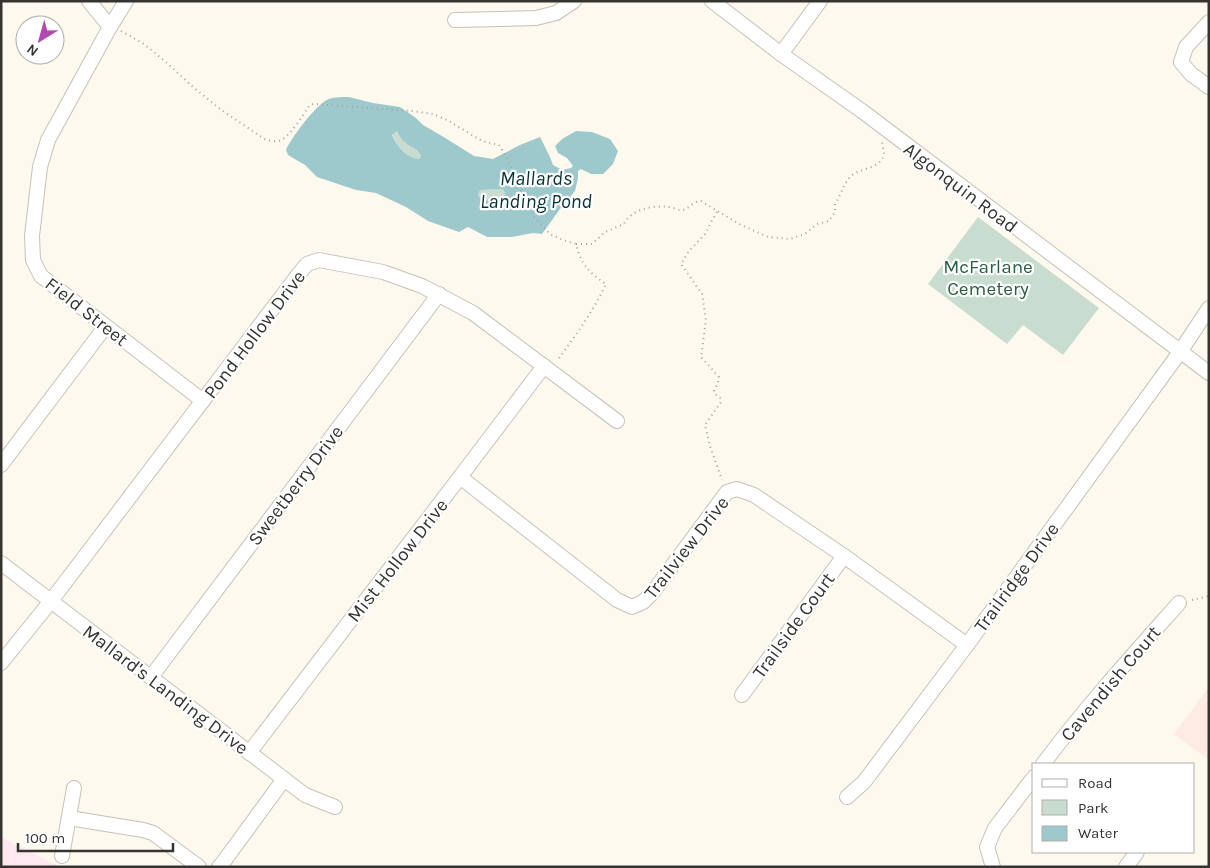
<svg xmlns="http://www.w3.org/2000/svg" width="1210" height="868" font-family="Karla,sans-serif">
  <rect width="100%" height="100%" fill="#fef9ef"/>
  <!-- commercial -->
  <path fill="#fee9f0" d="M1,837l10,5 49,25h-59z"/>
  <!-- education -->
  <path fill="#feebe2" d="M1209,687v73l-35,-26z"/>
  <!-- green -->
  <g fill="#c8dccf">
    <path d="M396,130l13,16 7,3 5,7 -2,3c-14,-2 -21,-12 -27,-25z"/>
    <path d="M503,189l2,4 -3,8 -9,2 -15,-7 1,-4 2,-2z"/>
    <path d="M978,217l121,91 -36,47 -40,-30 -16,19 -79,-60z"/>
  </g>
  <!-- water -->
  <path fill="#9dc9cc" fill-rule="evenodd" d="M349,97l24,6 27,4 16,11 7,7 19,11 32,20 19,3 27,-14 20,-8 10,20 3,8 9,5 9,-2 2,-2 -6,-8 -9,-5 -3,-7 7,-7 14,-8 16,1 18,7 8,12 -5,13 -10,10h-12l-10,-5 -3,2v7l-3,13 -15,18 -18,25 -9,-1 -21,4h-25l-19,-10 -9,5 -31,-11 -22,-14 -30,-14 -20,-3 -39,-13 -12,-12 -17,-10 -2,-5c5,-12 31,-47 43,-51 5,-2 14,-2 20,-2zM397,131c2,5 6,10 11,14 7,5 7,1 13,11l-2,3c-14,-2 -21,-12 -27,-24zM503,189l2,4 -3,8 -9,2 -15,-7 1,-4 2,-2z"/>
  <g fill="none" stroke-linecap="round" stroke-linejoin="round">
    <!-- minor casing -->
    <g stroke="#c6c2b8" stroke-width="16">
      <g id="minor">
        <path d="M89,1l21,26"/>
        <path d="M126,1l-16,26 -62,113 -8,27 -8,69 1,24 8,16 162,125"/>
        <path d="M712,1l69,53 81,57 347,262"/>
        <path d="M455,20l81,-2 20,-5 18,-12"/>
        <path d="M1209,22l-23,25 -5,15 10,12 18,13"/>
        <path d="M781,54l39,-53"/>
        <path d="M1,465l104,-138"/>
        <path d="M460,477l157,123 15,7 11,-5 10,-10 74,-100 10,-3 17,6 90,61 123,89"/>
        <path d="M1,563l304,232 30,12"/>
        <path d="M1,663l50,-62 247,-326 9,-11 12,-4 64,12 39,14 51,27 144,108"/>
        <path d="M151,677l288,-383"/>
        <path d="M742,695l102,-139"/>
        <path d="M249,753l211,-276 84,-111"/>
        <path d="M1043,764c42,-56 89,-108 136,-161"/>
        <path d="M847,797l17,-15 103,-137 213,-293 29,-44"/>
        <path d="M69,818l74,12 10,3 46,34"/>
        <path d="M62,856l12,-68"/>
        <path d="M219,867l3,-3 62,-85"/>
        <path d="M993,867l-6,-20 8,-19 39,-51"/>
        <path d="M1126,867l11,-15"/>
      </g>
    </g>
    <!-- path -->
    <g stroke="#a5a29a" stroke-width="2" stroke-dasharray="1 4" stroke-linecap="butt">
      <path d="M121,31l23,13 23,19 25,23 28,23 46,31c5,1 11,2 15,0 10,-5 22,-25 28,-34l4,-2 99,7 21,3 14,6 35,21 17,4 9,15 25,56 17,18 13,6 13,4c5,20 13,29 30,40 -13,28 -31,52 -49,77"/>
      <path d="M717,212l-6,10 -5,11 -17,18 -8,13 21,30 4,26 -5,37 18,20 -1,5 -4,9 1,3 5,4 1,4 -16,23 5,21 12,34"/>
      <path d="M576,244h16l13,-12 19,-8c7,-15 29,-19 45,-17 4,0 8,3 11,3 8,1 12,-9 21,-9l38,23 29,13 22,2 15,-5 12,-10 12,-3 6,-9v-8c6,-9 8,-19 15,-27 9,-10 32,-7 34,-24 0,-3 -2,-8 -2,-12"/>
      <path d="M1192,600l17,-4"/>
    </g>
    <!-- minor -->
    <use href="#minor" stroke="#fff" stroke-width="14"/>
  </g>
  <g text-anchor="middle" stroke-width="4.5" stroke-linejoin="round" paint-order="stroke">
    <!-- street labels -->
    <g font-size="19" fill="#363430" stroke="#fff">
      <text transform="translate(961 187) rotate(37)" y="7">Algonquin Road</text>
      <text transform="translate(87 311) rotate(38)" y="7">Field Street</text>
      <text transform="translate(254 334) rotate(-53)" y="7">Pond Hollow Drive</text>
      <text transform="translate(295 485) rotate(-53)" y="7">Sweetberry Drive</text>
      <text transform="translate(686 547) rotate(-52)" y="7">Trailview Drive</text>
      <text transform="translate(397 560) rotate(-52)" y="7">Mist Hollow Drive</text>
      <text transform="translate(1016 577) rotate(-54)" y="7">Trailridge Drive</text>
      <text transform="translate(793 625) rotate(-54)" y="7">Trailside Court</text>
      <text transform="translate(1110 683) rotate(-50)" y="7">Cavendish Court</text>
      <text transform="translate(166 689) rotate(37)" y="7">Mallard's Landing Drive</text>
    </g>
    <!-- park labels -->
    <g font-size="19" fill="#296043" stroke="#fff">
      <text x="988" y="273">McFarlane<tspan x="988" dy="22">Cemetery</tspan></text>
    </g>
    <!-- water labels -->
    <g font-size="20" font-style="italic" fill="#073336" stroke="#fff">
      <text x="536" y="185">Mallards<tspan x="536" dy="23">Landing Pond</tspan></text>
    </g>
  </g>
  <!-- border -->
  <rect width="1210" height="868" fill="none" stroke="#363430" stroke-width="5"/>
  <!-- legend -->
  <rect x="1032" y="763" width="162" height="90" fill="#ffffff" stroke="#afaeac"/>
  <rect x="1042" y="779" width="25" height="8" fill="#ffffff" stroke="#afaeac"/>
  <text x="1078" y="788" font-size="15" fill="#363430">Road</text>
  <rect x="1042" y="800" width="25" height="15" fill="#c8dccf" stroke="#afaeac"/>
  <text x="1078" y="813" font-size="15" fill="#363430">Park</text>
  <rect x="1042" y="826" width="25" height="15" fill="#9dc9cc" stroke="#afaeac"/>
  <text x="1078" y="838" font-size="15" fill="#363430">Water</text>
  <!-- north arrow -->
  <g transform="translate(40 40) rotate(217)"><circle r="24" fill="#ffffff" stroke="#afaeac"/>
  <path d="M0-4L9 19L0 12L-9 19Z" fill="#b04aaf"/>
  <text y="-8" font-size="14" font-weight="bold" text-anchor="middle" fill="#363430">N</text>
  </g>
  <!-- scale -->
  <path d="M18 843v8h155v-8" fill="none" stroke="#363430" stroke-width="2.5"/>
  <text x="25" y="843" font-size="15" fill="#363430" stroke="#ffffff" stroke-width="4" paint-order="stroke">100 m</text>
</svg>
